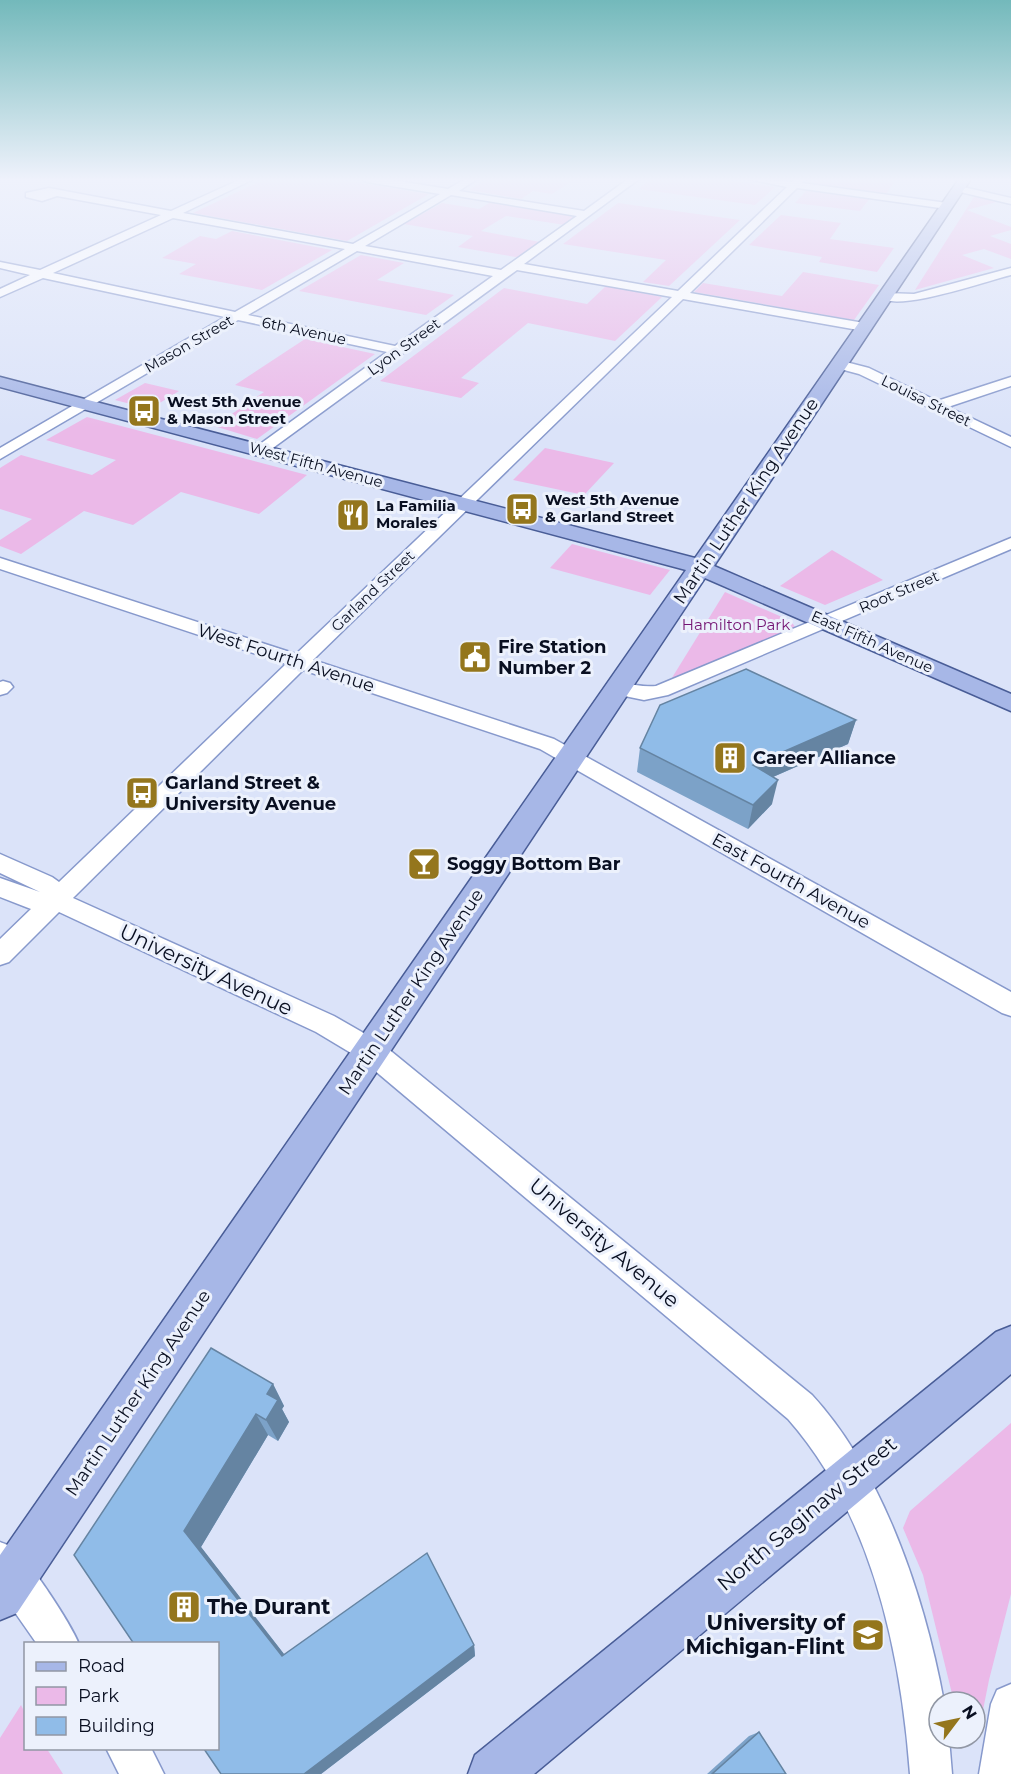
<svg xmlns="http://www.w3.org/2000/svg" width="1011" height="1774" font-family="Montserrat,sans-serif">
  <rect width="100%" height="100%" fill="#dbe3f9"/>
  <!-- green -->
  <g fill="#ebb9e8">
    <path d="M265,179h70l94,15 -82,47 -154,-28z"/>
    <path d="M487,179h88l-23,15 -19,-3 -12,8 -52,-9z"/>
    <path d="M651,179h67l57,8 -20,18 -117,-16z"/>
    <path d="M817,179h80l-12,16 -74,-10z"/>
    <path d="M808,189l62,9 -10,13 -65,-8z"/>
    <path d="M981,196l19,5 -33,9 44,17v3l-21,6 21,8v15l-27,-10 -22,6 32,13 -79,22 59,-93z"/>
    <path d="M491,202l74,11 9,5 -9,7 -59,-9 -25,15 59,11 -19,16 -63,-11 15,-11 -69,-12 38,-21 37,6z"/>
    <path d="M618,203l122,17 -71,66 -26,-4 23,-22 -103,-16z"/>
    <path d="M781,215l60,8 -11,16 64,9 -17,24 -58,-10 3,-5 -73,-12z"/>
    <path d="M232,231l100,19 -70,40 -83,-16 17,-10 -34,-6 38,-22 16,3z"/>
    <path d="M361,255l43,8 -27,17 77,15 -28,20 -127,-24z"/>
    <path d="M803,272l76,13 -25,35 -160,-28 9,-9 79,13z"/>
    <path d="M606,286l56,11 -47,44 -87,-18 -67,55 18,5 -18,15 -81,-17 124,-93 83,16z"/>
    <path d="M305,339l70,15 -118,85 -43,-13 50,-34 -29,-7z"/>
    <path d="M145,383l34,8 -29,18 -35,-9z"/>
    <path d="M87,417l220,58 -48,39 -78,-22 -48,33 -49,-14 -63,43 -21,-8v-6l32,-21 -32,-10v-41l21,-13 71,20 24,-15 -70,-20z"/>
    <path d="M545,448l69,15 -30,32 -71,-15z"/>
    <path d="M572,544l98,26 -20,25 -100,-27z"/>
    <path d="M832,550l51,30 -58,25 -45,-19z"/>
    <path d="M725,592l66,29 4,6 -125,54z"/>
    <path d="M1011,1423v171l-22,86 -12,60 -5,3 -8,-5h11v-36h-21l-31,-127 -20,-47 7,-17z"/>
    <path d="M21,1705l4,8 1,35 21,1 16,25h-63v-36z"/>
  </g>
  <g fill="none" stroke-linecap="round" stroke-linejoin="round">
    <!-- minor casing -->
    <g stroke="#8799cc" stroke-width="3">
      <g id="minor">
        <path d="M241,179h13l-71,34 170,31 87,-50 -73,-12 -5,-3h24l62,10 17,-10h12l-18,12 125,20 44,-32h11l-115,85 154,27 109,-104 -39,-8 45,3 2,-3h11l-4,4 145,20 5,3 -5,3 -150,-21 -107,105 174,30 6,4 -2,3 -4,1 -181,-32 -370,361 241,79 457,253v24l-9,-3 -462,-264 -237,-79 -230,228 261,118 47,27 431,352c72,78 113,204 132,307h-5v36h10l3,36h-42c-9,-122 -39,-261 -122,-355l-427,-360 -45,-27 -257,-120 -50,50 -9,3v-26l31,-30 -31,-12v-19l40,14 -40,-19v-19l52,23 7,5 227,-218 -286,-95v-11l296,96 376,-357 -155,-27 -251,183h-10l-3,-3 3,-3 131,-95 -149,-32 -238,139v-11l225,-131 -182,-39 -43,19v-8l30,-14 -30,-7v-6l40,8 121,-55 -104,-19 -15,5 -16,-4v-4l23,-5 122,23zM451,195l126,21 -76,54 -136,-24zM173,218l172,31 -110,63 -182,-39zM357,251l136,25 -98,70 -147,-31z"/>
        <path d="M959,186l52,12v6l-55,-13v-4z"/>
        <path d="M1011,268v7c-25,6 -114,38 -132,22l6,-4 29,1z"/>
        <path d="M838,360l31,8 68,33 74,-24v9l-63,21 63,30v10l-152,-73 -26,-7 -2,-3z"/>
        <path d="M1011,538v11l-343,146 -24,5 -34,-7 -3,-4 3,-4c15,-4 31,3 46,1z"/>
        <path d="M3,681l7,2 3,4 -6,6 -7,2v-13z"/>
        <path d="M0,1542c4,2 10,3 13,6 16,11 58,76 66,96h-42l-37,-53z"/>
        <path d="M1011,1684v90h-32l12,-70 6,-14z"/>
        <path d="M106,1748h45l13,26h-45z"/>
      </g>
    </g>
    <!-- major casing -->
    <g stroke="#495d97" stroke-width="3">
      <g id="major">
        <path d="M959,179h12l-257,387 297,128v17l-306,-133 -688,1035 -17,7v-65l686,-985 -686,-183v-10l695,181z"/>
        <path d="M1011,1326v48l-477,400h-66l7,-19 521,-423z"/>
      </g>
    </g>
    <!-- minor -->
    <use href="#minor" fill="#fff" fill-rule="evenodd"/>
    <!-- major -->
    <use href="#major" fill="#a7b7e7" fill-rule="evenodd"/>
  </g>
  <!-- wall -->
  <g fill="#7ca2c8">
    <path d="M856,720l-8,24 -75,33 -1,27 -24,25 -111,-57 3,-24z"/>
    <path d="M273,1384l11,22 -2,3 7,13 -11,19 -10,-6 -67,112 83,107 190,-9 1,11 -154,118h-100l-87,-130z"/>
    <path d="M759,1732l27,42h-79l42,-38z"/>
  </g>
  <!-- shaded-wall -->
  <g fill="#6584a2">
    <path d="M856,720l-8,24 -100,44 5,-23z"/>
    <path d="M778,780l-6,24 -24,25 5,-24z"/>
    <path d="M273,1384l11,22 -2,3 7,13 -11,19 -12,-21 1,-26z"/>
    <path d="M256,1414l12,21 -67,112 93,120 -12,-11 -98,-125z"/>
    <path d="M474,1645l1,11 -154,118h-17z"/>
  </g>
  <!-- building -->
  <g fill="#90bce8" stroke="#6584a2" stroke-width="1.5">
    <path d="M746,669l110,51 -103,45 25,15 -25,25 -113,-57 20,-43z"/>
    <path d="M211,1348l62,36 -6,10 11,6 -12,20 -10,-6 -72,117 98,125 145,-103 47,92 -170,129h-83l-17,-25h14v-105h-84l-60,-89z"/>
    <path d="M759,1732l27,42h-74z"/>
  </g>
  <!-- sky -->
  <linearGradient id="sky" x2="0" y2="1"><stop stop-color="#73b9bb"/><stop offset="0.42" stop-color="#eff2fc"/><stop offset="1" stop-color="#eff2fc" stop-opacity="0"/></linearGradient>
  <rect width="1011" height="428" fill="url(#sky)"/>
  <!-- icons -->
  <defs>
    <g id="bus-square" transform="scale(1.725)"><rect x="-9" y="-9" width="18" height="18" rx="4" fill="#94761d" stroke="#ecf1fc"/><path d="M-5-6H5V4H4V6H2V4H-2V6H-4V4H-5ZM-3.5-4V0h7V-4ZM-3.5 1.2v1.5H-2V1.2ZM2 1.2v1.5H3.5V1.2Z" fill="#fff"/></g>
    <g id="restaurant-square" transform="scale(1.725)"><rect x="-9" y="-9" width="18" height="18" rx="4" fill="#94761d" stroke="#ecf1fc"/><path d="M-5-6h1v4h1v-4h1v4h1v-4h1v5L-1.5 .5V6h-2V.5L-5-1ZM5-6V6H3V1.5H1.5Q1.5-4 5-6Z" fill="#fff"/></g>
    <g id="civic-square" transform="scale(1.725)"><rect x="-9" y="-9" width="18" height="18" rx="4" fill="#94761d" stroke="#ecf1fc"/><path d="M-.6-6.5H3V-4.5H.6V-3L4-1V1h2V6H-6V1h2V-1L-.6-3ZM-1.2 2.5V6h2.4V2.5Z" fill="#fff"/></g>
    <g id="building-square" transform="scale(1.725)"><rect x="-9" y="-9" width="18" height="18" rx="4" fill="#94761d" stroke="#ecf1fc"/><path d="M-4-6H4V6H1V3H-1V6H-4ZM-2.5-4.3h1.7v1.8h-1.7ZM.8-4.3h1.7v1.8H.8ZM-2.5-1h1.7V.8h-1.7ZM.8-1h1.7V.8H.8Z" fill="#fff"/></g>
    <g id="bar-square" transform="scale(1.725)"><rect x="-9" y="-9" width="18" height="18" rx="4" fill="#94761d" stroke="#ecf1fc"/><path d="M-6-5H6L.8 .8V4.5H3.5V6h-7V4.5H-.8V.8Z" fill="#fff"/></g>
    <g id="university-square" transform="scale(1.725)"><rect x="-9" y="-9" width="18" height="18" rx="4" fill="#94761d" stroke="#ecf1fc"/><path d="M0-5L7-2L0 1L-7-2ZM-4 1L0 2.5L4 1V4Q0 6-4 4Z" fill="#fff"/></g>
  </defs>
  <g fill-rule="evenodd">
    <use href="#bus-square" x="144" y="411"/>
    <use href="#bus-square" x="522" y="509"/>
    <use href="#restaurant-square" x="353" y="515"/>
    <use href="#civic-square" x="475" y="657"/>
    <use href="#building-square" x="730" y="758"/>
    <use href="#bus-square" x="142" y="793"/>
    <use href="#bar-square" x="424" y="864"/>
    <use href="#building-square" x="184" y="1607"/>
    <use href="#university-square" x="868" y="1635"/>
  </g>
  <g text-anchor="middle" stroke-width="6" stroke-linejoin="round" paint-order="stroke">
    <!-- far-street labels -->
    <g font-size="15" fill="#090f21" stroke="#ecf1fc">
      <text transform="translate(304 331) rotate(12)" y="5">6th Avenue</text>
      <text transform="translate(189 344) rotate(-30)" y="5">Mason Street</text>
      <text transform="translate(404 347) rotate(-36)" y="5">Lyon Street</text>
      <text transform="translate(926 401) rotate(26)" y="5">Louisa Street</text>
      <text transform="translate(316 465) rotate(15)" y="5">West Fifth Avenue</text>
      <text transform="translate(373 591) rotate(-44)" y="5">Garland Street</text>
      <text transform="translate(899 592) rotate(-23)" y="5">Root Street</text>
      <text transform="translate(872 642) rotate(24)" y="5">East Fifth Avenue</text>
    </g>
    <!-- far-poi labels -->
    <g font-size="15" font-weight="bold" fill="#090f21" stroke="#ecf1fc" text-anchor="start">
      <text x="167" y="407">West 5th Avenue<tspan x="167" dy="17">&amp; Mason Street</tspan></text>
      <text x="545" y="505">West 5th Avenue<tspan x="545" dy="17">&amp; Garland Street</tspan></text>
      <text x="376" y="511">La Familia<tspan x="376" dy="17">Morales</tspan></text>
    </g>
    <!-- far-park labels -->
    <g font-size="15" fill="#741473" stroke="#ecf1fc">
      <text x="736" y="630">Hamilton Park</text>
    </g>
    <!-- street labels -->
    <g font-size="18" fill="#090f21" stroke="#ecf1fc">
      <text transform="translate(746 501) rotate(-56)" y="6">Martin Luther King Avenue</text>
      <text transform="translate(286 658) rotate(18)" y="6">West Fourth Avenue</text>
      <text transform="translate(791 881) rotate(29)" y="6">East Fourth Avenue</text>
      <text transform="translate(411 992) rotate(-56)" y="6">Martin Luther King Avenue</text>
      <text transform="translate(138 1393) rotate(-56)" y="6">Martin Luther King Avenue</text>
    </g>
    <!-- poi labels -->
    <g font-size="18" font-weight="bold" fill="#090f21" stroke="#ecf1fc" text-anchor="start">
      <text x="498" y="653">Fire Station<tspan x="498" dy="21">Number 2</tspan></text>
      <text x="753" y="764">Career Alliance</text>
      <text x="165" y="789">Garland Street &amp;<tspan x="165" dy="21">University Avenue</tspan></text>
      <text x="447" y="870">Soggy Bottom Bar</text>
    </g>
    <!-- near-street labels -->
    <g font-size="21" fill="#090f21" stroke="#ecf1fc">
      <text transform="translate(206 970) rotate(25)" y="7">University Avenue</text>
      <text transform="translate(604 1243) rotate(40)" y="7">University Avenue</text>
      <text transform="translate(807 1514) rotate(-40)" y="7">North Saginaw Street</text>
    </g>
    <!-- near-poi labels -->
    <g font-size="21" font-weight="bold" fill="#090f21" stroke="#ecf1fc" text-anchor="start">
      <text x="207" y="1614">The Durant</text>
      <text x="845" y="1630" text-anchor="end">University of<tspan x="845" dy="24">Michigan-Flint</tspan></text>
    </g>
  </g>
  <!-- legend -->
  <rect x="24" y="1642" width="195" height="108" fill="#ecf1fc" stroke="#9197a4" stroke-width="1.5"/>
  <rect x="36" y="1662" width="30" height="9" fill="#a7b7e7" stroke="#9197a4" stroke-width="1.5"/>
  <text x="78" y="1672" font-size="18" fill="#090f21">Road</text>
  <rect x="36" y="1687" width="30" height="18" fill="#ebb9e8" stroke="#9197a4" stroke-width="1.5"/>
  <text x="78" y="1702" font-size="18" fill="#090f21">Park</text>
  <rect x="36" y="1717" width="30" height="18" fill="#90bce8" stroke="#9197a4" stroke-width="1.5"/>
  <text x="78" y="1732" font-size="18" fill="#090f21">Building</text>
  <!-- north arrow -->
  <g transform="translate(957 1720) rotate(58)"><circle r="28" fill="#ecf1fc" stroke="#9197a4" stroke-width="1.5"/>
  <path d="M0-4.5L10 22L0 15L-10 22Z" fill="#94761d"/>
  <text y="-9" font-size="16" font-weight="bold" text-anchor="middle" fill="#090f21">N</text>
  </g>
</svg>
